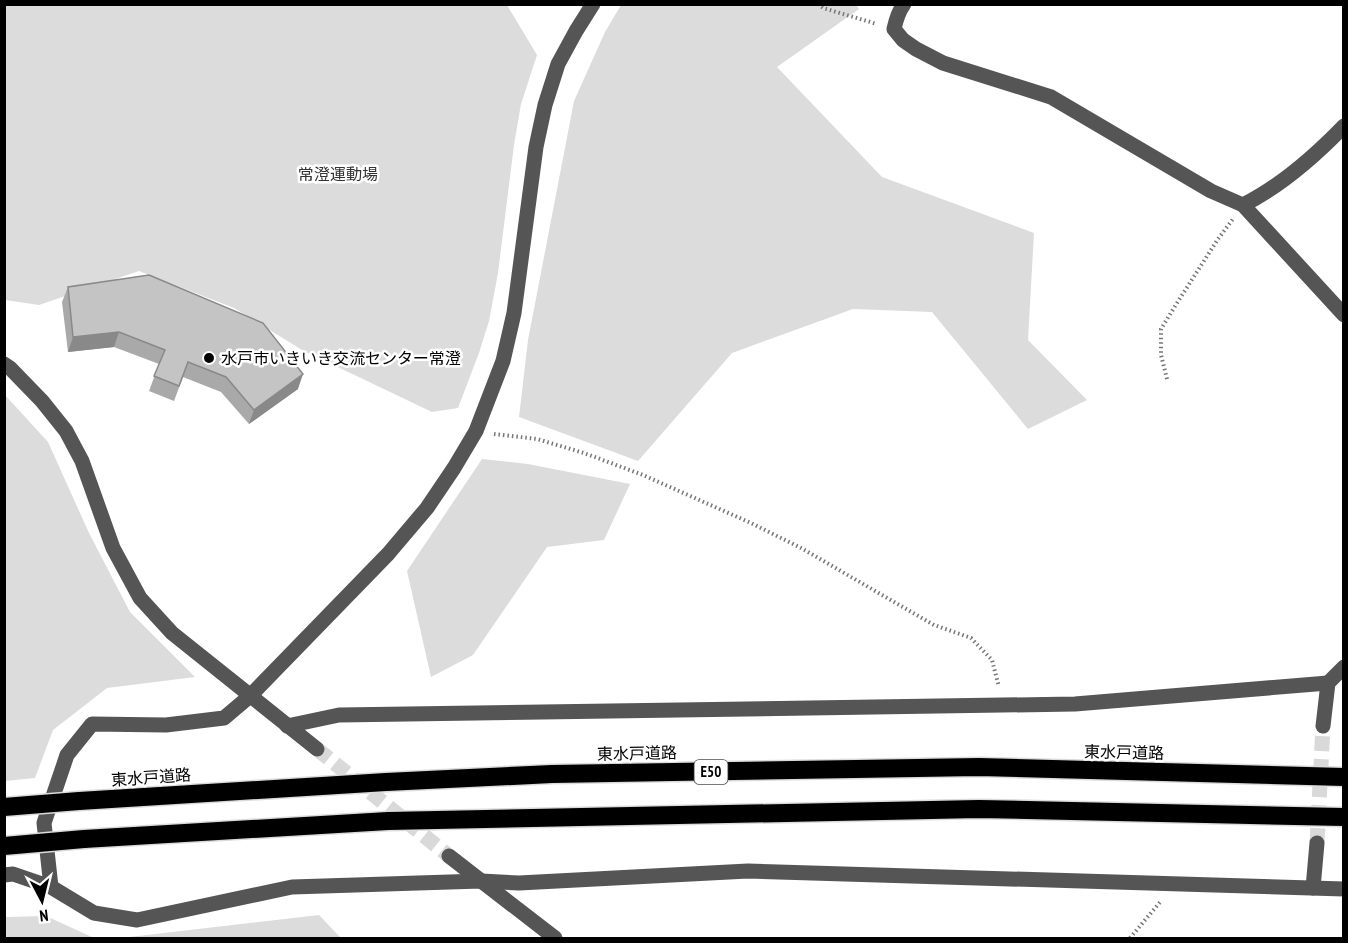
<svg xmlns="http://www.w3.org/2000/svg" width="1348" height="943" font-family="'PT Sans Narrow','Noto Sans JP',sans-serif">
  <rect width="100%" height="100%" fill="#fff"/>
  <!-- green -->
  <g fill="#dcdcdc">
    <path d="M4,5h503l30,50 -16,49 -7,41 -16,128 -9,48 -10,32 -21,55 -26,4 -130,-62 -68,-42 -95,-37 -100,34 -34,-5z"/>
    <path d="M621,5h235l3,4 -82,58 105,110 152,56 -6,107 59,60 -59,29 -96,-117 -79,-3 -121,44 -94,108 -119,-44 9,-77 46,-239 31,-69z"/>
    <path d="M5,395l43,47 41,91 41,79 65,65 -88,11 -54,42 -18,48 -30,3z"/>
    <path d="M482,459l46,5 102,20 -26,56 -57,7 -74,108 -42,22 -24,-106z"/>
    <path d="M319,915l22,23h-220z"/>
    <path d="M46,916l48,22h-89v-21z"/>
  </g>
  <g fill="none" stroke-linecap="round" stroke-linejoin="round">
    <!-- minor-tunnel -->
    <g stroke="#d9d9d9" stroke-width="15" stroke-dasharray="15 8" stroke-linecap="butt">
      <path d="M317,749l132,107"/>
      <path d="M1317,843l6,-117"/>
    </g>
    <!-- highway casing -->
    <g stroke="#dbdbdb" stroke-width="21">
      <g id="highway">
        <path d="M79,801l307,-19 166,-8 427,-7 365,10"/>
        <path d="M84,839l304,-18 591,-12 365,8"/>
      </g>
    </g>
    <!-- path -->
    <g stroke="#777" stroke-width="4" stroke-dasharray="1.5 3" stroke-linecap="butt">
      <path d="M818,4l5,4 54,16"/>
      <path d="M1167,379l-6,-24v-26l16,-26 41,-64 15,-20"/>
      <path d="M494,434l43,5 47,14 59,22 108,48 50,25 133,77 37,13 21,22 7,27"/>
      <path d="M1130,938l31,-37"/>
    </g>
    <!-- minor -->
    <g stroke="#555" stroke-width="15">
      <path d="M904,4c-6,8 -8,16 -10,25l9,11 13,9 27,14 108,34 160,94 32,14 101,110"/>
      <path d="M1243,205c38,-19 71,-48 101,-79"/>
      <path d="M4,364l6,4 32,33 24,30 16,30 31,87 27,50 32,35 145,116"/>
      <path d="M287,726l52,-11 736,-11 253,-21"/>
      <path d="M1323,726l5,-43 16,-16"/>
      <path d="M449,856l106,82"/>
      <path d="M4,875l9,-1 38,13 43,26 43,7 155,-33 189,-6 38,2 229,-12 596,18"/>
      <path d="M51,887l-7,-64 23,-68 25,-31 74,1 58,-7 26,-22 138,-142 39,-46 27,-40 22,-37 27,-70 11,-48 22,-166 9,-42 13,-41 18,-33 17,-27"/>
      <path d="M1313,888l4,-45"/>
    </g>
    <!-- highway -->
    <use href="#highway" stroke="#000" stroke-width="18"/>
    <!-- highway-bridge casing -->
    <g stroke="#dbdbdb" stroke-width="21" stroke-linecap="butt">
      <g id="highway-bridge">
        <path d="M4,807l75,-6"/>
        <path d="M4,846l80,-7"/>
      </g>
    </g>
    <!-- highway-bridge -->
    <use href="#highway-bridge" stroke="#000" stroke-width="18"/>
  </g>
  <!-- wall -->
  <path fill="#a9a9a9" d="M68,287l230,102 -49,35 -28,-32 -38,-15 -9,24 -25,-10 10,-27 -45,-17 -46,5 -6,-50z"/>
  <!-- shaded-wall -->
  <g fill="#898989">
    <path d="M119,332l-5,15 -46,5 5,-15z"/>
    <path d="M303,374l-5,15 -49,35 5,-14z"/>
  </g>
  <!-- building -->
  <path fill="#c4c4c4" stroke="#898989" stroke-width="1.5" d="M149,275l114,48 40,51 -49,36 -28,-33 -38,-15 -9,24 -25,-10 11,-26 -46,-18 -46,5 -5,-50z"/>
  <!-- markers -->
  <circle fill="#000" stroke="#fff" stroke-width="2" cx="209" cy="358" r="6"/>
  <g text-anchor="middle" stroke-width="5" stroke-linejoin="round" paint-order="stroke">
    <!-- shield labels -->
    <rect fill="#fff" stroke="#4c4c4c" stroke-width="1.5" x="694.5" y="760" width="33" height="24" rx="4.5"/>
    <g font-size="15" font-weight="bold" fill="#000">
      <text x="711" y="777">E50</text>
    </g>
    <!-- park labels -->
    <g font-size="16" fill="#333" stroke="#fff">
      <text x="338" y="180">常澄運動場</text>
    </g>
    <!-- poi labels -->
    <g font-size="16" fill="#000" stroke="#fff" text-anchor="start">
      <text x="221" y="364">水戸市いきいき交流センター常澄</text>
    </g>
    <!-- street labels -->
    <g font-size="16" fill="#000" stroke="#fff">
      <text transform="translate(1124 752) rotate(1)" y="6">東水戸道路</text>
      <text transform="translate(637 753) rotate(-1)" y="6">東水戸道路</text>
      <text transform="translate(151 777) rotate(-4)" y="6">東水戸道路</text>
    </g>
  </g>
  <!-- border -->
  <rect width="1348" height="943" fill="none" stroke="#000000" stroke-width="12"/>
  <!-- north arrow -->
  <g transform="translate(42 901) rotate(173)" stroke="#ffffff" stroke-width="4.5" paint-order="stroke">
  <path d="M0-4.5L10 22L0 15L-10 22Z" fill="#000000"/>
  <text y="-9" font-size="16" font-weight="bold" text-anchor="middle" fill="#000000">N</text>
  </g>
</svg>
